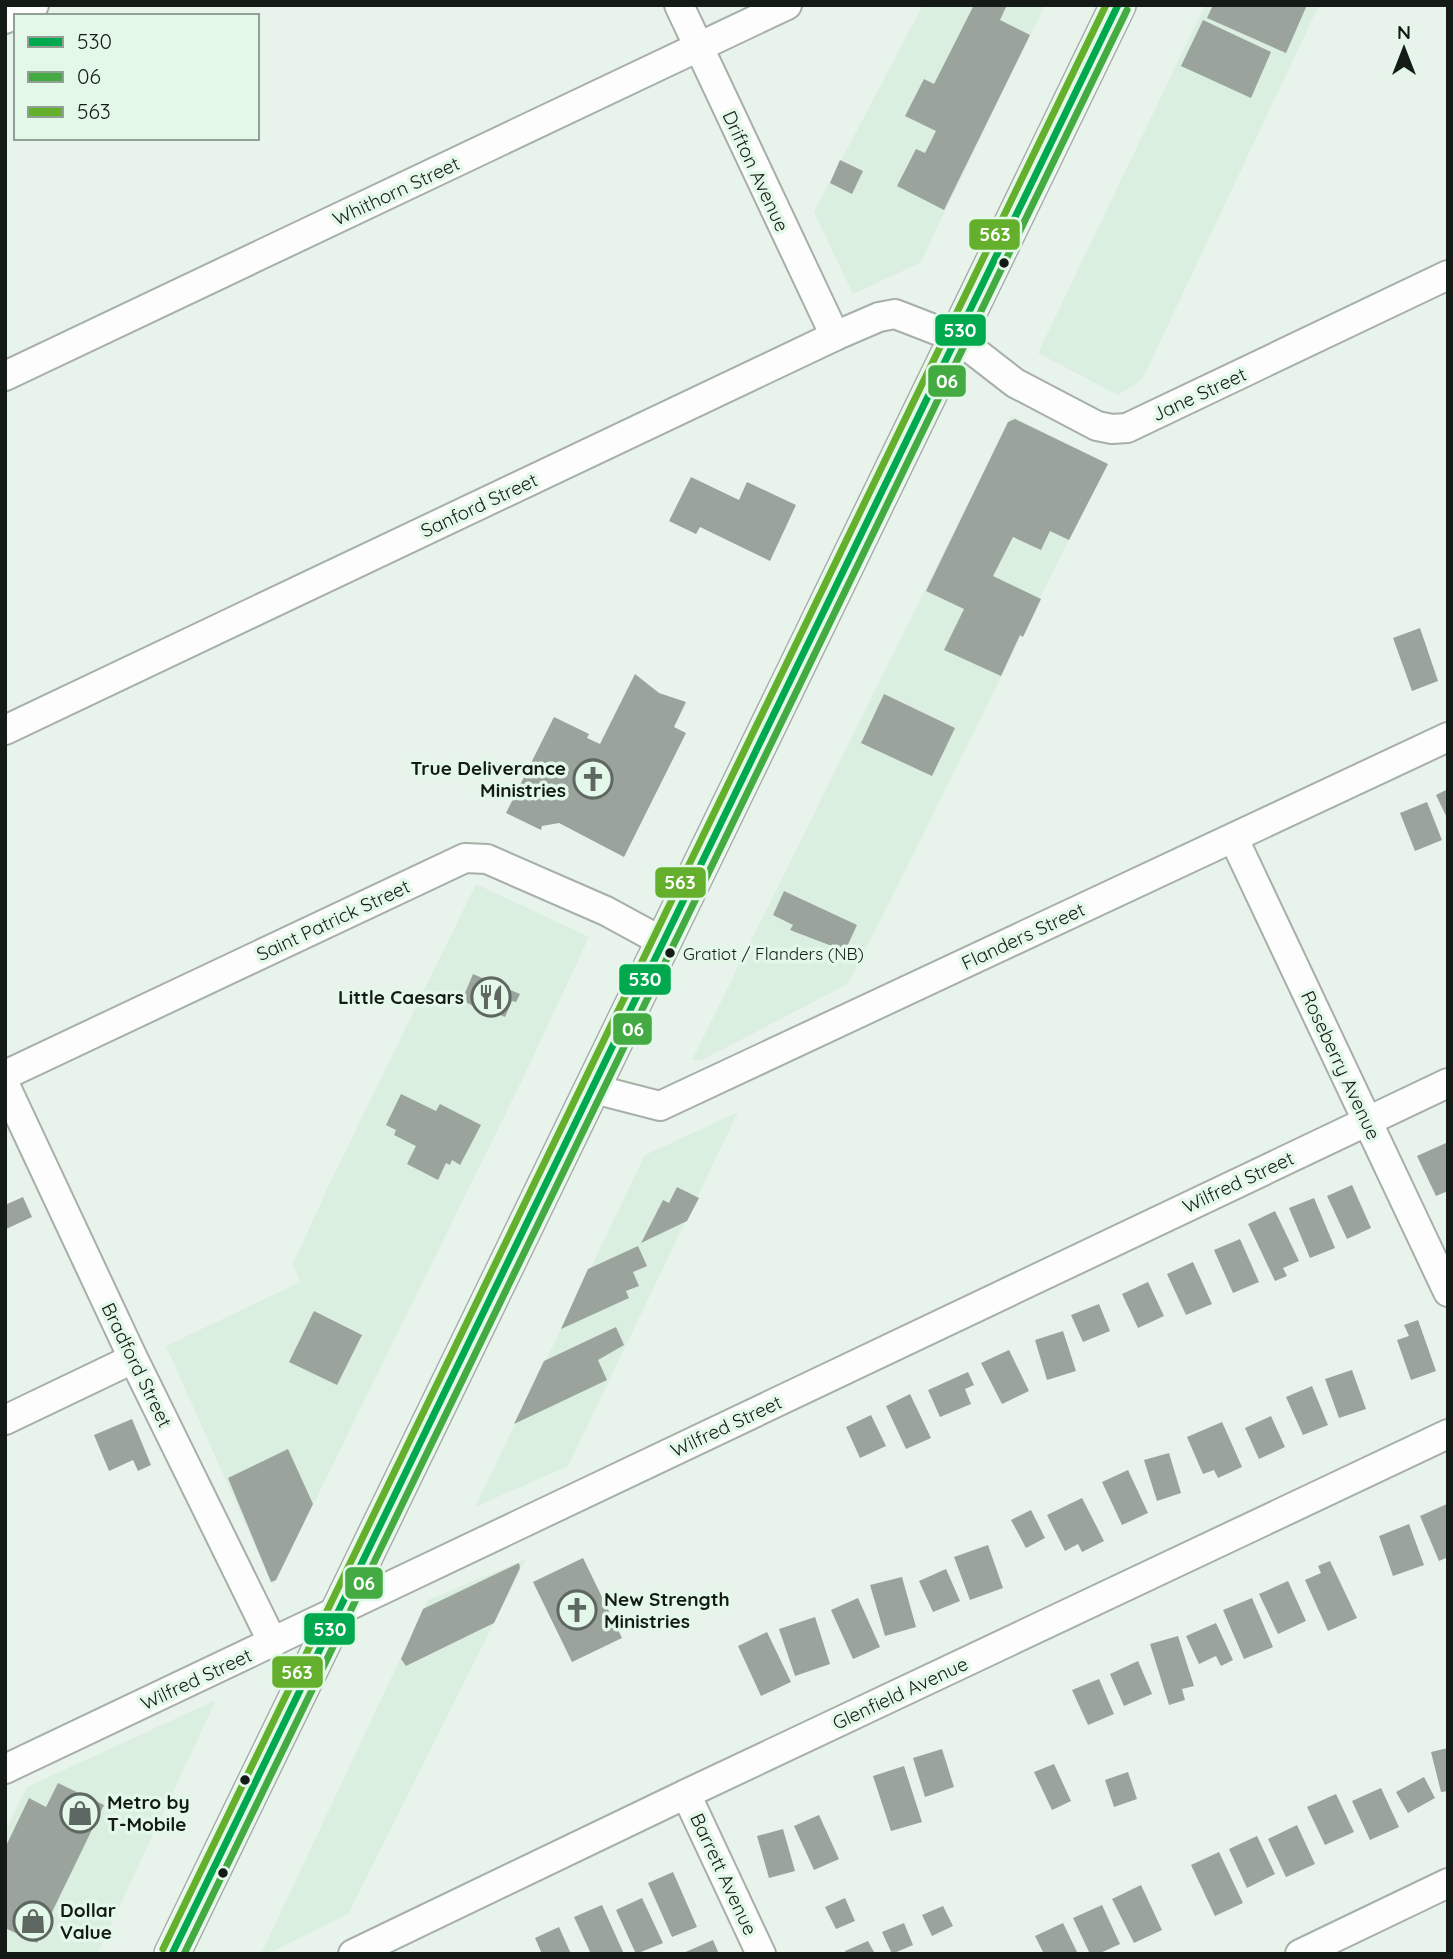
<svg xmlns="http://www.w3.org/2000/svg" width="1453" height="1959" font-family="Quicksand,sans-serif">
  <rect width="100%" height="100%" fill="#e8f3eb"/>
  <!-- built -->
  <g fill="#dbefe0">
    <path d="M923,5h122l-125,258 -67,31 -39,-82z"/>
    <path d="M1205,5h114l-177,375 -24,15 -80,-42z"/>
    <path d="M1011,416l96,47 -209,422 -50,99 -146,76h-10z"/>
    <path d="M476,884l113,53 -64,137 -252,512 -107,-240 134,-64 -7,-18 36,-79z"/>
    <path d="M738,1112l-170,354 -93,41 170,-352z"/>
    <path d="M526,1559l-178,355 -81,40h-6l167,-354z"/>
    <path d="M216,1700l-119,254h-92v-122l22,-45z"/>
  </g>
  <!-- building -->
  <g fill="#9ba39d">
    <path d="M970,5h37l-7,15 30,15 -86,175 -47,-24 19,-37 9,4 11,-22 -31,-15 19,-37 10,5 39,-77z"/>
    <path d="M1213,5h94l-21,48 -79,-35z"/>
    <path d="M1203,20l68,32 -20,46 -70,-32z"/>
    <path d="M840,160l23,11 -11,23 -22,-11z"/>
    <path d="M1015,419l93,45 -39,76 -19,-9 -9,19 -28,-13 -20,39 48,23 -18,38 -3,-2 -19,41 -57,-26 20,-41 -38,-18 82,-169z"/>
    <path d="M691,477l48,23 8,-18 49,23 -26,56 -70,-34 -4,7 -27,-13z"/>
    <path d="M1420,628l18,53 -26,10 -19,-53z"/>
    <path d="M635,674l24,19 27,9 -12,25 12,6 -62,124 -65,-34 -17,3 -1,4 -35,-17 48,-96 35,17 -2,4 13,6z"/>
    <path d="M884,694l71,34 -23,48 -71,-33z"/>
    <path d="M1448,789v31l-12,-25z"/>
    <path d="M1427,802l15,38 -27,11 -15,-38z"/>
    <path d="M784,891l73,34 -12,26 -55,-21 3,-5 -20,-10z"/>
    <path d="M473,974l47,20 -4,8 -4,-1 -7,16 -10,-4 -2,4 -31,-17z"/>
    <path d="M401,1094l35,17 4,-7 41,21 -21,40 -8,-5 -2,5 -4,-2 -8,17 -31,-16 9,-18 -22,-11 2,-5 -10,-5z"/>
    <path d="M1446,1143l2,48 -12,5 -19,-40z"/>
    <path d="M1352,1185l19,43 -24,11 -20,-43z"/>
    <path d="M677,1187l22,11 -12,23 -46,22 22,-43 6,3z"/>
    <path d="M23,1197l9,20 -26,12 -1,-24z"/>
    <path d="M1314,1198l21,50 -25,10 -21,-50z"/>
    <path d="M1275,1211l24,50 -16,7 4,8 -12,5 -27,-57z"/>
    <path d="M1240,1239l19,43 -26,11 -19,-43z"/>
    <path d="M638,1246l9,20 -14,6 6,14 -13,5 3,7 -68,31 27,-60z"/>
    <path d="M1193,1262l19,42 -26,11 -19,-41z"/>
    <path d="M1148,1282l16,34 -26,12 -16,-34z"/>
    <path d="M1099,1304l11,27 -27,11 -12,-27z"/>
    <path d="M314,1311l48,24 -25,50 -48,-23z"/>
    <path d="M1418,1320l18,51 -25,9 -14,-40 12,-4 -5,-11z"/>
    <path d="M616,1327l8,18 -26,15 9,20 -93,44 30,-63z"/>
    <path d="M1063,1331l13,40 -29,9 -12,-40z"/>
    <path d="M1009,1350l20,41 -27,13 -21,-41z"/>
    <path d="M1352,1370l14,39 -27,9 -14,-39z"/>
    <path d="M968,1372l6,13 -9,4 6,15 -31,13 -12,-27z"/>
    <path d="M1312,1386l16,39 -25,10 -17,-38z"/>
    <path d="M910,1394l21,44 -25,11 -20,-43z"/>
    <path d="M871,1415l15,31 -26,12 -14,-31z"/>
    <path d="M1271,1416l14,31 -26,12 -14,-31z"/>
    <path d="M132,1419l19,46 -13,6 -5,-11 -24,11 -15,-36z"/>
    <path d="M1222,1422l20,45 -24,11 -4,-8 -11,4 -16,-37z"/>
    <path d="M288,1449l25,55 -37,76 -5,2 -43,-104z"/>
    <path d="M1169,1453l12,40 -24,8 -13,-41z"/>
    <path d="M1128,1470l20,43 -26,12 -20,-43z"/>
    <path d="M1082,1498l22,43 -22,11 -4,-8 -13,7 -18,-36z"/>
    <path d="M1447,1504l1,53 -9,4 -19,-45z"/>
    <path d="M1031,1510l14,28 -19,10 -15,-28z"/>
    <path d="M1409,1524l15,41 -31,11 -14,-40z"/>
    <path d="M988,1545l15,43 -33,12 -16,-43z"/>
    <path d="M583,1558l39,80 -50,24 -39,-80z"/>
    <path d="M1330,1561l27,57 -29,13 -23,-51 16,-7 -3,-7z"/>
    <path d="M519,1563l1,5 -26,55 -88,43 -5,-7 22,-50z"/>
    <path d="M946,1569l14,32 -27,11 -14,-31z"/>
    <path d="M902,1577l14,50 -31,9 -15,-51z"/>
    <path d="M1288,1581l18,40 -28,13 -19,-40z"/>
    <path d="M858,1598l22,49 -27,12 -22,-49z"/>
    <path d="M1252,1598l21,49 -29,12 -21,-49z"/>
    <path d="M815,1617l15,47 -35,12 -16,-47z"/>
    <path d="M1216,1623l17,37 -12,6 -5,-10 -17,8 -13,-28z"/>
    <path d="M767,1632l24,50 -30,14 -23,-50z"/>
    <path d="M1178,1636l16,50 -12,3 3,11 -16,5 -19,-61z"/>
    <path d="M1138,1661l14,33 -28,12 -14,-32z"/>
    <path d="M1099,1679l15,35 -26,11 -16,-35z"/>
    <path d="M1448,1748v43l-7,1 -10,-40z"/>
    <path d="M942,1749l12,38 -29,10 -12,-39z"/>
    <path d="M1054,1764l17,37 -19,9 -18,-38z"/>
    <path d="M904,1766l18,56 -31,9 -18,-55z"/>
    <path d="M1128,1772l9,27 -23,8 -9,-27z"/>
    <path d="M1424,1777l11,21 -27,15 -12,-21z"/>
    <path d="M58,1783l46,22 -67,138 -32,-15v-80l24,-50 17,9z"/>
    <path d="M1381,1788l18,39 -29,13 -18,-39z"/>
    <path d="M1336,1794l18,38 -29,13 -18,-38z"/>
    <path d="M819,1815l20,44 -25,11 -20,-44z"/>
    <path d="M1297,1825l18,39 -29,13 -18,-38z"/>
    <path d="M783,1829l12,42 -26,7 -12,-42z"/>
    <path d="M1257,1836l18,38 -28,14 -18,-39z"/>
    <path d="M1219,1852l24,51 -28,13 -24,-51z"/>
    <path d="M673,1872l24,55 -25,10 -24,-54z"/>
    <path d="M1141,1885l21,45 -28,13 -22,-44z"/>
    <path d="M642,1898l21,45 -27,11 -20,-44z"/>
    <path d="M845,1898l10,23 -19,8 -11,-22z"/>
    <path d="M602,1905l22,49h-33l-17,-37z"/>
    <path d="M1102,1905l18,39 -22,10h-8l-17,-36z"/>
    <path d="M943,1906l10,20 -21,10 -10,-21z"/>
    <path d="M904,1923l9,22 -21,9 -10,-22z"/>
    <path d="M1063,1923l15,31h-34l-9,-18z"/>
    <path d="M559,1927l12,27h-29l-7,-16z"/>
    <path d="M713,1940l6,14h-38z"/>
    <path d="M868,1941l7,13h-29l-1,-3z"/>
  </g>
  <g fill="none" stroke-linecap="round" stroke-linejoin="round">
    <!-- minor casing -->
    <g stroke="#a7afa9" stroke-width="32">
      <g id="minor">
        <path d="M679,5l156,331"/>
        <path d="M5,19l29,-14"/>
        <path d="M5,376l782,-371"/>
        <path d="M5,730l830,-394 44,-19 16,-3 62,24 58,45 82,43 15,3 15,-1 321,-153"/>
        <path d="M1234,839l214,453"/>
        <path d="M5,1075l460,-217 22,1 119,52 57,31"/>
        <path d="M5,1085l127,271 141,287"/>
        <path d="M594,1089l66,17 788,-369"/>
        <path d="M5,1420l115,-55 12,-9"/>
        <path d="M5,1769l1443,-686"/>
        <path d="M686,1794l75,160"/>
        <path d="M353,1954l333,-160 762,-360"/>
        <path d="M1300,1954l148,-71"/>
      </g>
    </g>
    <!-- major casing -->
    <g stroke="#a7afa9" stroke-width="38">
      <path id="major" d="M172,1954l946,-1949"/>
    </g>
    <!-- minor -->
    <use href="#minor" stroke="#fcfdfc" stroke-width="28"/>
    <!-- major -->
    <use href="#major" stroke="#fcfdfc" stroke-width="35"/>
    <!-- bus-1 casing -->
    <g stroke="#e3f8e8" stroke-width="12">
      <path id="bus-1" d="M172,1954l946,-1949"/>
    </g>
    <!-- bus-2 casing -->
    <g stroke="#e3f8e8" stroke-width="12">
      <path id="bus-2" d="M184,1954l943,-1944"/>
    </g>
    <!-- bus-3 casing -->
    <g stroke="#e3f8e8" stroke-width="12">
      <path id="bus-3" d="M163,1949l943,-1944"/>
    </g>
    <!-- bus-1 -->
    <use href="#bus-1" stroke="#00a94e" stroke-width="7"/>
    <!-- bus-2 -->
    <use href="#bus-2" stroke="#44aa42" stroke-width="7"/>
    <!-- bus-3 -->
    <use href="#bus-3" stroke="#64b02c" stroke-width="7"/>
  </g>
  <!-- icons -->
  <defs>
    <g id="church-ring" transform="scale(2.0125)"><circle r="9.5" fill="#e3f8e8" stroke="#5e6761" stroke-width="1.5"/><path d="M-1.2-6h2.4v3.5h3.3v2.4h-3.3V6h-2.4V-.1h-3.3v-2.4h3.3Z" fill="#5e6761"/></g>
    <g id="restaurant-ring" transform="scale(2.0125)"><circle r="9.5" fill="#e3f8e8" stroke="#5e6761" stroke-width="1.5"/><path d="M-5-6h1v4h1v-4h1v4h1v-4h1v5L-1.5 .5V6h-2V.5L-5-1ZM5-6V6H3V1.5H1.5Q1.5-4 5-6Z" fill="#5e6761"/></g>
    <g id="shop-ring" transform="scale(2.0125)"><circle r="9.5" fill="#e3f8e8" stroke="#5e6761" stroke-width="1.5"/><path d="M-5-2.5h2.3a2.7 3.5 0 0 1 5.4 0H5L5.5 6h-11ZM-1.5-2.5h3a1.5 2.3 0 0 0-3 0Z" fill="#5e6761"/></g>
  </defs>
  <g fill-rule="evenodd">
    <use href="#church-ring" x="593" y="779"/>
    <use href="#restaurant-ring" x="491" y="997"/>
    <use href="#church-ring" x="577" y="1610"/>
    <use href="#shop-ring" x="80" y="1813"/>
    <use href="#shop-ring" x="33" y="1921"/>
  </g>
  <!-- markers -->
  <g fill="#141b16" stroke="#e3f8e8" stroke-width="2.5">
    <circle cx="1004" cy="263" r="6"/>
    <circle cx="670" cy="953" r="6"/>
    <circle cx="245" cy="1780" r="6"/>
    <circle cx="223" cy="1873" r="6"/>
  </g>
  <g text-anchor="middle" stroke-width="7" stroke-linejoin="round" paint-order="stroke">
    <!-- bus labels -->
    <g font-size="17" fill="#141b16" stroke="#e3f8e8" text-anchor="start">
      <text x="683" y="960">Gratiot / Flanders (NB)</text>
    </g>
    <!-- street labels -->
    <g font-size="19" fill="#141b16" stroke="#e3f8e8">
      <text transform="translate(756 171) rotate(65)" y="7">Drifton Avenue</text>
      <text transform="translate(396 191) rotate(-25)" y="7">Whithorn Street</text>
      <text transform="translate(1199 394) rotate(-25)" y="7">Jane Street</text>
      <text transform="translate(479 505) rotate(-25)" y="7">Sanford Street</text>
      <text transform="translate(333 920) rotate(-25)" y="7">Saint Patrick Street</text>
      <text transform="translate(1023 936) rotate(-25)" y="7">Flanders Street</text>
      <text transform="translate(1341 1065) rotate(65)" y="7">Roseberry Avenue</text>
      <text transform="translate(1238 1182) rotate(-25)" y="7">Wilfred Street</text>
      <text transform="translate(137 1365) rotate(64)" y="7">Bradford Street</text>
      <text transform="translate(726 1426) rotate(-25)" y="7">Wilfred Street</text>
      <text transform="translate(196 1679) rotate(-25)" y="7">Wilfred Street</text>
      <text transform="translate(900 1693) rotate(-25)" y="7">Glenfield Avenue</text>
      <text transform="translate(724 1874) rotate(65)" y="7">Barrett Avenue</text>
    </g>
    <!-- poi labels -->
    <g font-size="19" font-weight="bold" fill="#141b16" stroke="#e3f8e8" text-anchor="start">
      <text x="566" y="775" text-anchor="end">True Deliverance<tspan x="566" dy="22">Ministries</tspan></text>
      <text x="464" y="1004" text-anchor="end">Little Caesars</text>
      <text x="604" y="1606">New Strength<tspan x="604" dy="22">Ministries</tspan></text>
      <text x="107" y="1809">Metro by<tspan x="107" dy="22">T-Mobile</tspan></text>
      <text x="60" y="1917">Dollar<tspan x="60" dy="22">Value</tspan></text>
    </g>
  </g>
  <g stroke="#e3f8e8" stroke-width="2.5">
    <rect x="968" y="218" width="53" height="33" rx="7" fill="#64b02c"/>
    <rect x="934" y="313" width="53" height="34" rx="7" fill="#00a94e"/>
    <rect x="927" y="364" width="40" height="34" rx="7" fill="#44aa42"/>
    <rect x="654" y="866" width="53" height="33" rx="7" fill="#64b02c"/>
    <rect x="618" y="963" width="54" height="33" rx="7" fill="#00a94e"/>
    <rect x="612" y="1012" width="41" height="34" rx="7" fill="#44aa42"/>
    <rect x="344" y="1566" width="40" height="34" rx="7" fill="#44aa42"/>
    <rect x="303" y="1612" width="53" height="34" rx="7" fill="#00a94e"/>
    <rect x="271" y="1655" width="53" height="34" rx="7" fill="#64b02c"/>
  </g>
  <g font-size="19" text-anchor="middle" font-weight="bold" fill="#fff">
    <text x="995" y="241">563</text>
    <text x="960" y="337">530</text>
    <text x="947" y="388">06</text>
    <text x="680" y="889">563</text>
    <text x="645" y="986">530</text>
    <text x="633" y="1036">06</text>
    <text x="364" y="1590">06</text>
    <text x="330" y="1636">530</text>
    <text x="297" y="1679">563</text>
  </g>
  <!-- border -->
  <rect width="1453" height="1959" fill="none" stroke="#141b16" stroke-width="14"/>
  <!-- legend -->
  <rect x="14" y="14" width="245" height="126" fill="#e3f8e8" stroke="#90a094" stroke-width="2"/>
  <rect x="28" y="37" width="35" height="10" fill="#00a94e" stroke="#90a094" stroke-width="2"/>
  <text x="77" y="49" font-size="21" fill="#141b16">530</text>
  <rect x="28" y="72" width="35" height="10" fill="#44aa42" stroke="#90a094" stroke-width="2"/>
  <text x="77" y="84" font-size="21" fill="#141b16">06</text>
  <rect x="28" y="107" width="35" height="10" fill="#64b02c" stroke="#90a094" stroke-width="2"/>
  <text x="77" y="119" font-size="21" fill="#141b16">563</text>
  <!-- north arrow -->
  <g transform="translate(1404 49)" stroke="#e3f8e8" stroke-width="5" paint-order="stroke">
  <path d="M0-5L12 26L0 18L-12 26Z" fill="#141b16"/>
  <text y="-10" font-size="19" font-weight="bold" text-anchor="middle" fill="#141b16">N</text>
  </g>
</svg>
